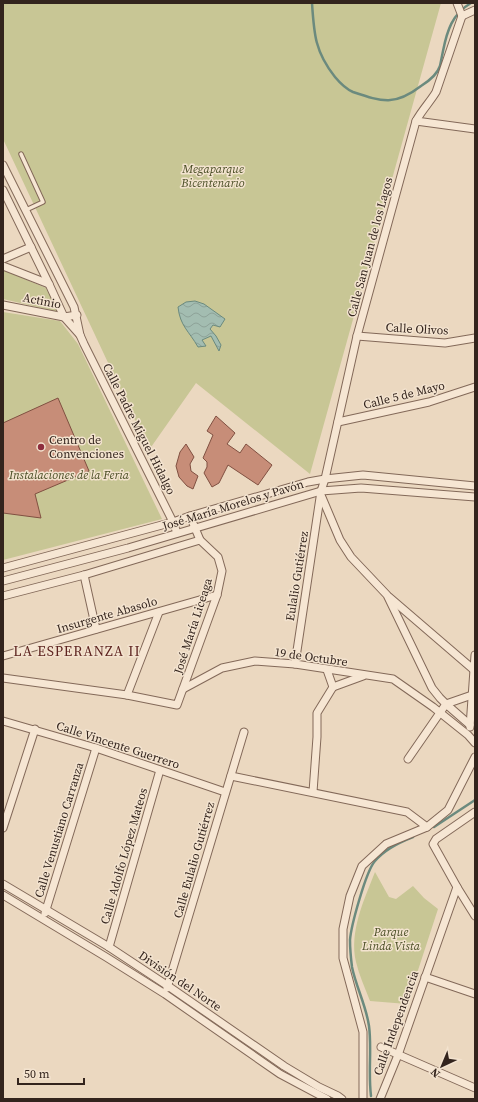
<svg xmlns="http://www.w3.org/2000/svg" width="478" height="1102" font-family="'Source Serif 4',serif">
  <defs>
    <pattern id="water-waves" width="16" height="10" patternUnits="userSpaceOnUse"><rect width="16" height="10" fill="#a3bdb1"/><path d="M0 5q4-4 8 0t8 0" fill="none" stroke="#8da298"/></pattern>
  </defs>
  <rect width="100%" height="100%" fill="#ebd8c0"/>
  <!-- green -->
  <g fill="#c8c695">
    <path d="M3,3h438l-131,471 -114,-91 -47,67 -146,-311z"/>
    <path d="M3,270l43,18 13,24 -56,-13z"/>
    <path d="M3,312l57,9 18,23 84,175 -159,41z"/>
    <path d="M375,872l14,25 7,2 17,-13 11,12 14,11 -31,95 -37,-3c-5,-13 -11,-26 -14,-39 -7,-30 8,-62 19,-90z"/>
  </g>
  <!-- water -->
  <path fill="url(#water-waves)" stroke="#6b8a7e" d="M195,301l9,3 21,15 -5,8 -7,-2 -3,4 6,7 5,9 -2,6 -8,-15 -9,4 4,6 -8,1c-9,-16 -18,-21 -20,-40l8,-5z"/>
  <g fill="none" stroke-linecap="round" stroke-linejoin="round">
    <!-- stream -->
    <g stroke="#6b8a7e" stroke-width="2.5">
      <path d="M312,3c2,31 3,49 23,74 5,6 11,12 18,15 30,10 42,14 68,-6 8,-5 16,-11 19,-20 1,-5 2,-10 3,-15 4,-20 9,-37 28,-48"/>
      <path d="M434,827l41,-27"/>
      <path d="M371,1096c-3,-24 1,-47 -2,-70 -3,-21 -13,-39 -17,-59 -1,-8 -2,-19 -2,-27 1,-14 16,-69 25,-79 9,-11 25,-19 38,-24"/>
    </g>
  </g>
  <!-- building -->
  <g fill="#c78d78" stroke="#805041">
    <path d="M58,398l31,73 -54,23 6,24 -38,-5v-90z"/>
    <path d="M216,416l19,17 -8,11 13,9 6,-9 26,21 -14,20 -30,-20 -9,18 -7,4 -8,-14 3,-6v-5l-4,-4 10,-23 -6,-4z"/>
    <path d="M186,444l8,13 -4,7 1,7 7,5 -5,13 -6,-3 -8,-9 -3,-11 4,-14z"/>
  </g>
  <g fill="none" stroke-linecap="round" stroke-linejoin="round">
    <!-- service casing -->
    <g stroke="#836959" stroke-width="5.5">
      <path id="service" d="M21,154l22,48 -17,8"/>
    </g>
    <!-- minor casing -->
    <g stroke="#836959" stroke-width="9">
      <g id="minor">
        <path d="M457,3l5,13"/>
        <path d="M462,16l13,-6"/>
        <path d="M416,121l59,8"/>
        <path d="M3,165l71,142 6,28 4,9 89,178 4,11"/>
        <path d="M3,190l46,94 15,33 16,18"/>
        <path d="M3,259l28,-12"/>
        <path d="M3,266l46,18"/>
        <path d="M3,305l61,12 13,-2"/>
        <path d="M357,336l88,7 30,-5"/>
        <path d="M338,422l91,-20 46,-15"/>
        <path d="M321,495l19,45 11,17 36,38 45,93 8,10 6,6 26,-9"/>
        <path d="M3,568l170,-46 17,-6 118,-34 17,-3 38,-4 112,11"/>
        <path d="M84,575l12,54"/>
        <path d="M3,581l125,-33 193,-57 40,-3 114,9"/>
        <path d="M3,596l81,-21 116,-35"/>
        <path d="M389,597l85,73"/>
        <path d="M3,656l214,-61"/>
        <path d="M295,664l26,-173 4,-12 32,-143 59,-215c6,-11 14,-19 20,-29l26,-76"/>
        <path d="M3,678l124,17 50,10 40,-110 5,-24 -4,-14 -18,-17 -10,-24"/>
        <path d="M333,687l30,-11"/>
        <path d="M183,689l39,-21 33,-7 40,3 98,15 40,28 35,28 7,8"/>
        <path d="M127,695l32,-83"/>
        <path d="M3,721l93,27 129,44"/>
        <path d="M470,727l5,-72"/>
        <path d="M408,759l38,-55 24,21"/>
        <path d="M231,776l176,36 20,15"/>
        <path d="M313,792l4,-55v-24l16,-26 -6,-17"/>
        <path d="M475,812l-39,27 -3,5 24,43 18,29"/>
        <path d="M3,828l32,-99"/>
        <path d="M3,884l106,63 59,39 116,80 35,21 19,9 4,3"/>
        <path d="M3,895l103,62 59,37 115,80 47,25"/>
        <path d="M45,913l51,-165"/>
        <path d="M109,947l51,-177"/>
        <path d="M425,977l50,17"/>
        <path d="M167,988l77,-256"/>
        <path d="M381,1047l94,41"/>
        <path d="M363,1099v-67l-20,-74v-29l7,-33 12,-30 24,-22 41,-17 21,-17 27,-53"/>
        <path d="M380,1099l18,-44 59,-168"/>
      </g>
    </g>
    <!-- service -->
    <use href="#service" stroke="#f6e6d3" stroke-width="3.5"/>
    <!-- minor -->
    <use href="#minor" stroke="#f6e6d3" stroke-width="7"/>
  </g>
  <!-- markers -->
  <circle fill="#8e2d3d" stroke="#f3e3cf" stroke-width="1.5" cx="41" cy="447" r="4"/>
  <g text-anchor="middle" stroke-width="3" stroke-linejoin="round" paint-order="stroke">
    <!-- park labels -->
    <g font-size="12" font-style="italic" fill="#4a4e25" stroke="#f3e3cf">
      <text x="213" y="173">Megaparque<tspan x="213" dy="14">Bicentenario</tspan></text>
      <text x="69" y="479">Instalaciones de la Feria</text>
      <text x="391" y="936">Parque<tspan x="391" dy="14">Linda Vista</tspan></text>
    </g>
    <!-- street labels -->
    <g font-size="12" fill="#33241d" stroke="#f3e3cf">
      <text transform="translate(370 247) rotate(-75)" y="4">Calle San Juan de los Lagos</text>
      <text transform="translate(42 301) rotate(11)" y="4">Actinio</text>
      <text transform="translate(417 329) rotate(3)" y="4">Calle Olivos</text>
      <text transform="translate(404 395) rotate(-14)" y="4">Calle 5 de Mayo</text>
      <text transform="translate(139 429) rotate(63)" y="4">Calle Padre Miguel Hidalgo</text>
      <text transform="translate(233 505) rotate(-17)" y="4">José María Morelos y Pavón</text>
      <text transform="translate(297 576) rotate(-81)" y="4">Eulalio Gutiérrez</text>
      <text transform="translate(107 615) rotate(-16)" y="4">Insurgente Abasolo</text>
      <text transform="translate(193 626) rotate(-72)" y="4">José María Liceaga</text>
      <text transform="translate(311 657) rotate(8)" y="4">19 de Octubre</text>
      <text transform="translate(118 745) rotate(18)" y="4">Calle Vincente Guerrero</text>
      <text transform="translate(59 830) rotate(-73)" y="4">Calle Venustiano Carranza</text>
      <text transform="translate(124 856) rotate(-74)" y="4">Calle Adolfo López Mateos</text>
      <text transform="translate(194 860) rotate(-74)" y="4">Calle Eulalio Gutiérrez</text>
      <text transform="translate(180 981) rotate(34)" y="4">División del Norte</text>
      <text transform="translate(396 1023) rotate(-70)" y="4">Calle Independencia</text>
    </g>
    <!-- poi labels -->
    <g font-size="12" fill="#33241d" stroke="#f3e3cf" text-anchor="start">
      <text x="49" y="444">Centro de<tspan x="49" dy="14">Convenciones</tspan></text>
    </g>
    <!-- quarter labels -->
    <g font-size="14" letter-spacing="1" fill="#5d231f" stroke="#f3e3cf">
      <text x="77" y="656">LA ESPERANZA II</text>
    </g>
  </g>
  <!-- border -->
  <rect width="478" height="1102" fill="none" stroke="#33241d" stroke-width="8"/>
  <!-- north arrow -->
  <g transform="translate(442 1066) rotate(224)" stroke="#f3e3cf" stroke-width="3" paint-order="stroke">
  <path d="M0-3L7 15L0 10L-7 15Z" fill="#33241d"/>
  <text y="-6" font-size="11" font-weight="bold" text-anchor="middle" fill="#33241d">N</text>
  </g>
  <!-- scale -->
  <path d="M18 1078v6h66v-6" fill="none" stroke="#33241d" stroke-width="2"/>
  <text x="24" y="1078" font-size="12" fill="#33241d" stroke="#f3e3cf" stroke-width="3" paint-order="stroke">50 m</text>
</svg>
